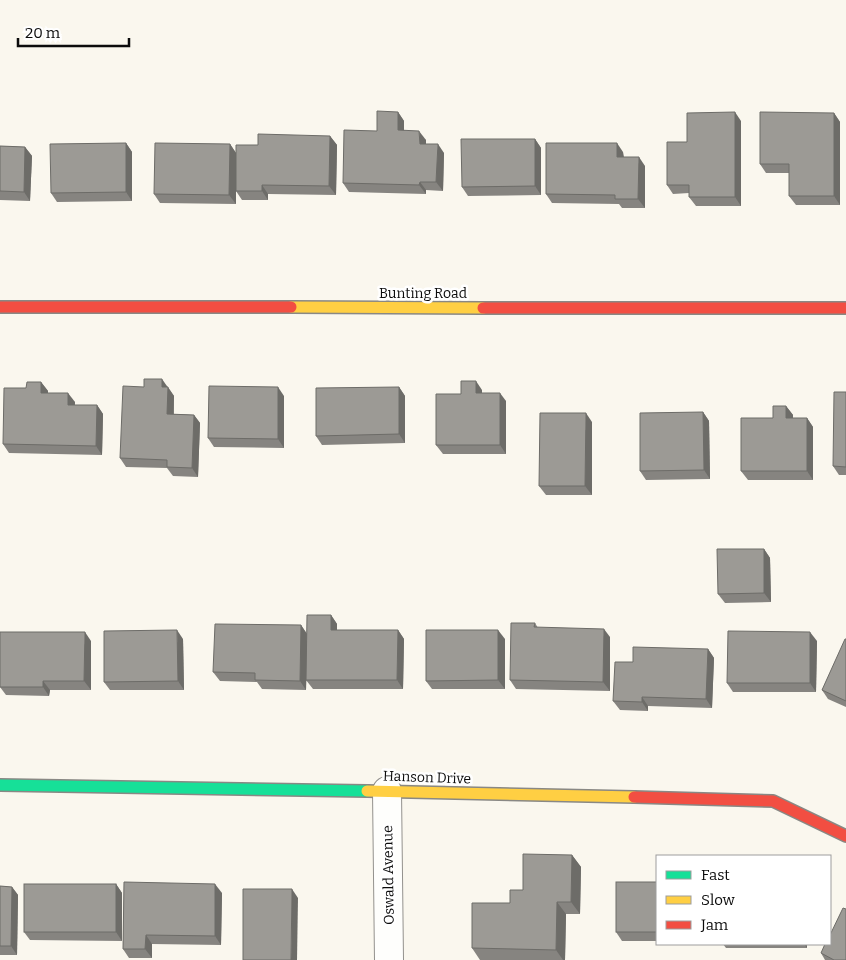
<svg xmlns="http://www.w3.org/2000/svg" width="846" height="960" font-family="Bitter,serif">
  <rect width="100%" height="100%" fill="#faf7ee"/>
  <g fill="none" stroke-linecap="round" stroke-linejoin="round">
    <!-- street casing -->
    <g stroke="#93918d" stroke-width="30">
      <path id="street" d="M387,791l2,169"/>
    </g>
    <!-- fast casing -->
    <g stroke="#898884" stroke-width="14">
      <path id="fast" d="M0,785l367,6"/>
    </g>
    <!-- slow casing -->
    <g stroke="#898884" stroke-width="14">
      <g id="slow">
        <path d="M291,307l192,1"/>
        <path d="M367,791l267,6"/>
      </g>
    </g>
    <!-- jam casing -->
    <g stroke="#898884" stroke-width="14">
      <g id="jam">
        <path d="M0,307h291"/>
        <path d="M483,308h363"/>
        <path d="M634,797l139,4 73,35"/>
      </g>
    </g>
    <!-- street -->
    <use href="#street" stroke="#fefefc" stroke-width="28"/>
    <!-- fast -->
    <use href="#fast" stroke="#16e098" stroke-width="11"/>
    <!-- slow -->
    <use href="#slow" stroke="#ffcf43" stroke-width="11"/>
    <!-- jam -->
    <use href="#jam" stroke="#f24e42" stroke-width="11"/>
  </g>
  <!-- wall -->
  <g fill="#868480">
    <path d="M398,112l6,9v9l22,10v4l18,9 -1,38 -17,-1v4l-77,-2 -6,-9 34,-52z"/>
    <path d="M834,113l6,9v83h-44l-7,-9v-23h-23l-6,-9z"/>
    <path d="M741,121v85h-45l-7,-9v-4l-16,1 -6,-9 20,-43z"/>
    <path d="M330,136l7,9 -1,50 -68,-1v6h-26l-6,-9v13l-76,-1 -6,-9 76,-50 6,9 22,-8z"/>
    <path d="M535,139l6,9v47l-73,1 -6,-9z"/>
    <path d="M126,143l6,9v49l-75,1 -6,-9z"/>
    <path d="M0,146l25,1 7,9 -2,45 -30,-1z"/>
    <path d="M623,152l1,5 21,9v42h-23l-3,-4 -67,-1 -6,-9z"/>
    <path d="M41,382l7,9v2l27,9v3h22l6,9 -1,41 -93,-2 -6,-9 23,-56z"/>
    <path d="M144,387h24l6,9v18l20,1 6,8 -2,54 -25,-1 -6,-8 -41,-1 -6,-9z"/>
    <path d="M399,387l6,9v47l-83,2 -6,-9z"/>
    <path d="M482,390v3l24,8v53h-63l-7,-9 25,-51z"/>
    <path d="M846,392v83h-7l-6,-9z"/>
    <path d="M284,396v52l-70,-1 -6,-9z"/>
    <path d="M786,406l7,9v3h14l6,9v53h-65l-7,-9 32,-53z"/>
    <path d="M703,412l6,9 1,58 -64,1 -6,-9z"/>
    <path d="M592,422v73h-46l-7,-9z"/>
    <path d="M764,549l6,9 1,44 -46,1 -7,-9z"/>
    <path d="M331,615l6,9v6h61l6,9 -1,50h-90l-7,-9 1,-24 -1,34 -44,-1 -5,-7 -37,-1 -7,-9 88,-47 6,9z"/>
    <path d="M535,623l3,5 72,9v54l-94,-2 -6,-9z"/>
    <path d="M183,639l1,51h-74l-6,-8z"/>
    <path d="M505,639v50h-73l-6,-8z"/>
    <path d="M846,639v68l-18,-8 -6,-9z"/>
    <path d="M91,641v49h-41l-1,6 -43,-1 -6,-8z"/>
    <path d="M817,641l-1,51h-83l-6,-9z"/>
    <path d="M708,649l6,9 -2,50 -64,-2v5l-28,-1 -7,-9 20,-39z"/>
    <path d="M572,855l9,12 -1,47h-14l-1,46h-85l-8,-12 51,-58z"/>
    <path d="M124,882l98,11 -1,52 -69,-1v14h-23l-6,-9z"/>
    <path d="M657,882v59h-35l-6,-9z"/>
    <path d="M116,884l6,9v48l-92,-1 -6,-8z"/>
    <path d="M0,886l12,1 6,8 -1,60h-17z"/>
    <path d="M723,944h84v4h-81z"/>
    <path d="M821,953l25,7h-21z"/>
  </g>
  <!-- shaded-wall -->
  <g fill="#6d6c68">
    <path d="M398,112l6,9v18l-6,-9z"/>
    <path d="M735,112l6,9v85l-6,-9z"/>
    <path d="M834,113l6,9v83l-6,-9z"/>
    <path d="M419,131l7,9v13l-6,-9z"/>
    <path d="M330,136l7,9 -1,50 -7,-9z"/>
    <path d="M535,139l6,9v47l-6,-9z"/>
    <path d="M126,143l6,9v49l-6,-9z"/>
    <path d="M617,143l6,9 1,14 -7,-9z"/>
    <path d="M230,144l6,9v51l-7,-9z"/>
    <path d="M438,144l6,9 -1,38 -7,-9z"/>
    <path d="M25,147l7,9 -2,45 -6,-9z"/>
    <path d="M639,157l6,9v42l-7,-9z"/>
    <path d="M420,182l6,8v4l-7,-9z"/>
    <path d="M262,185l6,9v6l-6,-9z"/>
    <path d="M162,379l12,17 -1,27 -6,-9 -5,-27z"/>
    <path d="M476,381l6,9v12l-6,-9z"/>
    <path d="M41,382l7,9 -1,11 -6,-9z"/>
    <path d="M278,387l6,9v52l-6,-9z"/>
    <path d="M399,387l6,9v47l-6,-9z"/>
    <path d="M68,393l7,9 -1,12 -6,-9z"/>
    <path d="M500,393l6,8v53l-6,-9z"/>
    <path d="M97,405l6,9 -1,41 -6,-9z"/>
    <path d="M786,406l7,9 -1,12 -6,-9z"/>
    <path d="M703,412l6,9 1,58 -6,-9z"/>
    <path d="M586,413l6,9v73l-7,-9z"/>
    <path d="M194,415l6,8 -2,54 -6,-9z"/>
    <path d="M807,418l6,9v53l-6,-9z"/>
    <path d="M764,549l6,9 1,44 -7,-9z"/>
    <path d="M331,615l6,9v15l-6,-9z"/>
    <path d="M301,625l6,9 -1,56 -6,-9z"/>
    <path d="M604,629l6,8v54l-7,-9z"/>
    <path d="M177,630l6,9 1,51 -6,-9z"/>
    <path d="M398,630l6,9 -1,50 -6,-9z"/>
    <path d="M498,630l7,9v50l-7,-9z"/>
    <path d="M85,632l6,9v49l-7,-9z"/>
    <path d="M810,632l7,9 -1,51 -6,-9z"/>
    <path d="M708,649l6,9 -2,50 -6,-9z"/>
    <path d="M43,681l7,9 -1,6 -6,-9z"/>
    <path d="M642,697l6,9v5l-6,-9z"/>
    <path d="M572,855l9,12 -1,47 -9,-12z"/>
    <path d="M116,884l6,9v48l-6,-9z"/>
    <path d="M215,884l7,9 -1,52 -6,-9z"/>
    <path d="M12,887l6,8 -1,60 -6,-9z"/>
    <path d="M292,889l6,9 -1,62h-6z"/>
    <path d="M557,902l9,12 -1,46h-2l-7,-10z"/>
    <path d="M146,935l6,9v14l-7,-9z"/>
    <path d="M804,944h3v4z"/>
  </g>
  <!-- building -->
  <g fill="#9c9a95" stroke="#6d6c68">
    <path d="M377,111l21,1v18l21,1 1,13h18l-2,38h-16l-1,3 -76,-2 1,-53 33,1z"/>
    <path d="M735,112v85h-46v-12h-22v-43h20v-29z"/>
    <path d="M760,112l74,1v83h-45v-32h-29z"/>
    <path d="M258,134l72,2 -1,50 -67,-1v6h-26v-46h22z"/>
    <path d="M461,139h74v47l-73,1z"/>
    <path d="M126,143v49l-75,1 -1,-49z"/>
    <path d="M155,143l75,1 -1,51 -75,-1z"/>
    <path d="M546,143h71v14h22l-1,42h-23v-4l-69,-1z"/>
    <path d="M0,146l25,1 -1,45 -24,-1z"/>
    <path d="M144,379h18v8h6l-1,27 27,1 -2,53 -25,-1v-7l-47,-2 3,-72 21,1z"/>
    <path d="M461,381h15v12h24v52h-64v-51h25z"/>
    <path d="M27,382h14v11h27v12h29l-1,41 -93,-2 1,-56h22z"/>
    <path d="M209,386l69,1v52l-70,-1z"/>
    <path d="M399,387v47l-83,2v-48z"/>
    <path d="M834,392h12v75l-13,-1z"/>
    <path d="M773,406h13v12h21v53h-66v-53h32z"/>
    <path d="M703,412l1,58 -64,1v-58z"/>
    <path d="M540,413h46l-1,73h-46z"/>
    <path d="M717,549h47v44l-46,1z"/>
    <path d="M307,615h24v15h67l-1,50h-91z"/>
    <path d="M511,623h24l-1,4 70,2 -1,53 -93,-2z"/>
    <path d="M215,624l86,1 -1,56 -45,-1v-7l-42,-1z"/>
    <path d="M177,630l1,51 -74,1v-51z"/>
    <path d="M426,630h72v50l-72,1z"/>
    <path d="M728,631l82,1v51h-83z"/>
    <path d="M0,632h85l-1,49h-41v6h-43z"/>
    <path d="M845,639h1v62l-24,-11z"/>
    <path d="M633,647l75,2 -2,50 -64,-2v5l-29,-1 2,-39h18z"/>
    <path d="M523,854l49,1 -1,47h-14l-1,48 -84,-2v-45h38v-13h13z"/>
    <path d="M124,882l91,2v52l-69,-1 -1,14h-22z"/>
    <rect x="616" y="882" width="41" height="50"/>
    <rect x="24" y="884" width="92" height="48"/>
    <path d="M0,886l12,1 -1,59h-11z"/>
    <path d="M243,889h49l-1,71h-48z"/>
    <path d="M843,908l3,1v51h-12l-13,-7 4,-9h5v-9z"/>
  </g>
  <g text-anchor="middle" stroke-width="5" stroke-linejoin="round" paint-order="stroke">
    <!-- street labels -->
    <g font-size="14" fill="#0b0b0b" stroke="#fff">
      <text x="423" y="298">Bunting Road</text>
      <text transform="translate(427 777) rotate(2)" y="5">Hanson Drive</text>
      <text transform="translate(388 875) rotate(-91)" y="5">Oswald Avenue</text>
    </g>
  </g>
  <!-- legend -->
  <rect x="656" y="855" width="175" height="90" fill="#ffffff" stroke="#9d9d9d"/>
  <rect x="666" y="871" width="25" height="8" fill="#16e098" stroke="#9d9d9d"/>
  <text x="701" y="880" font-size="15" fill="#0b0b0b">Fast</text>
  <rect x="666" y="896" width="25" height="8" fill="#ffcf43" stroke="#9d9d9d"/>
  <text x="701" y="905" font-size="15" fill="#0b0b0b">Slow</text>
  <rect x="666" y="921" width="25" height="8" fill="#f24e42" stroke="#9d9d9d"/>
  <text x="701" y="930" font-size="15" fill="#0b0b0b">Jam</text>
  <!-- scale -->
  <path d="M18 38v8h111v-8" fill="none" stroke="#0b0b0b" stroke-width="2.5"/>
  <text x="25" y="38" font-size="15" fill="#0b0b0b" stroke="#ffffff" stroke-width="4" paint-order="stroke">20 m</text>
</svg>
